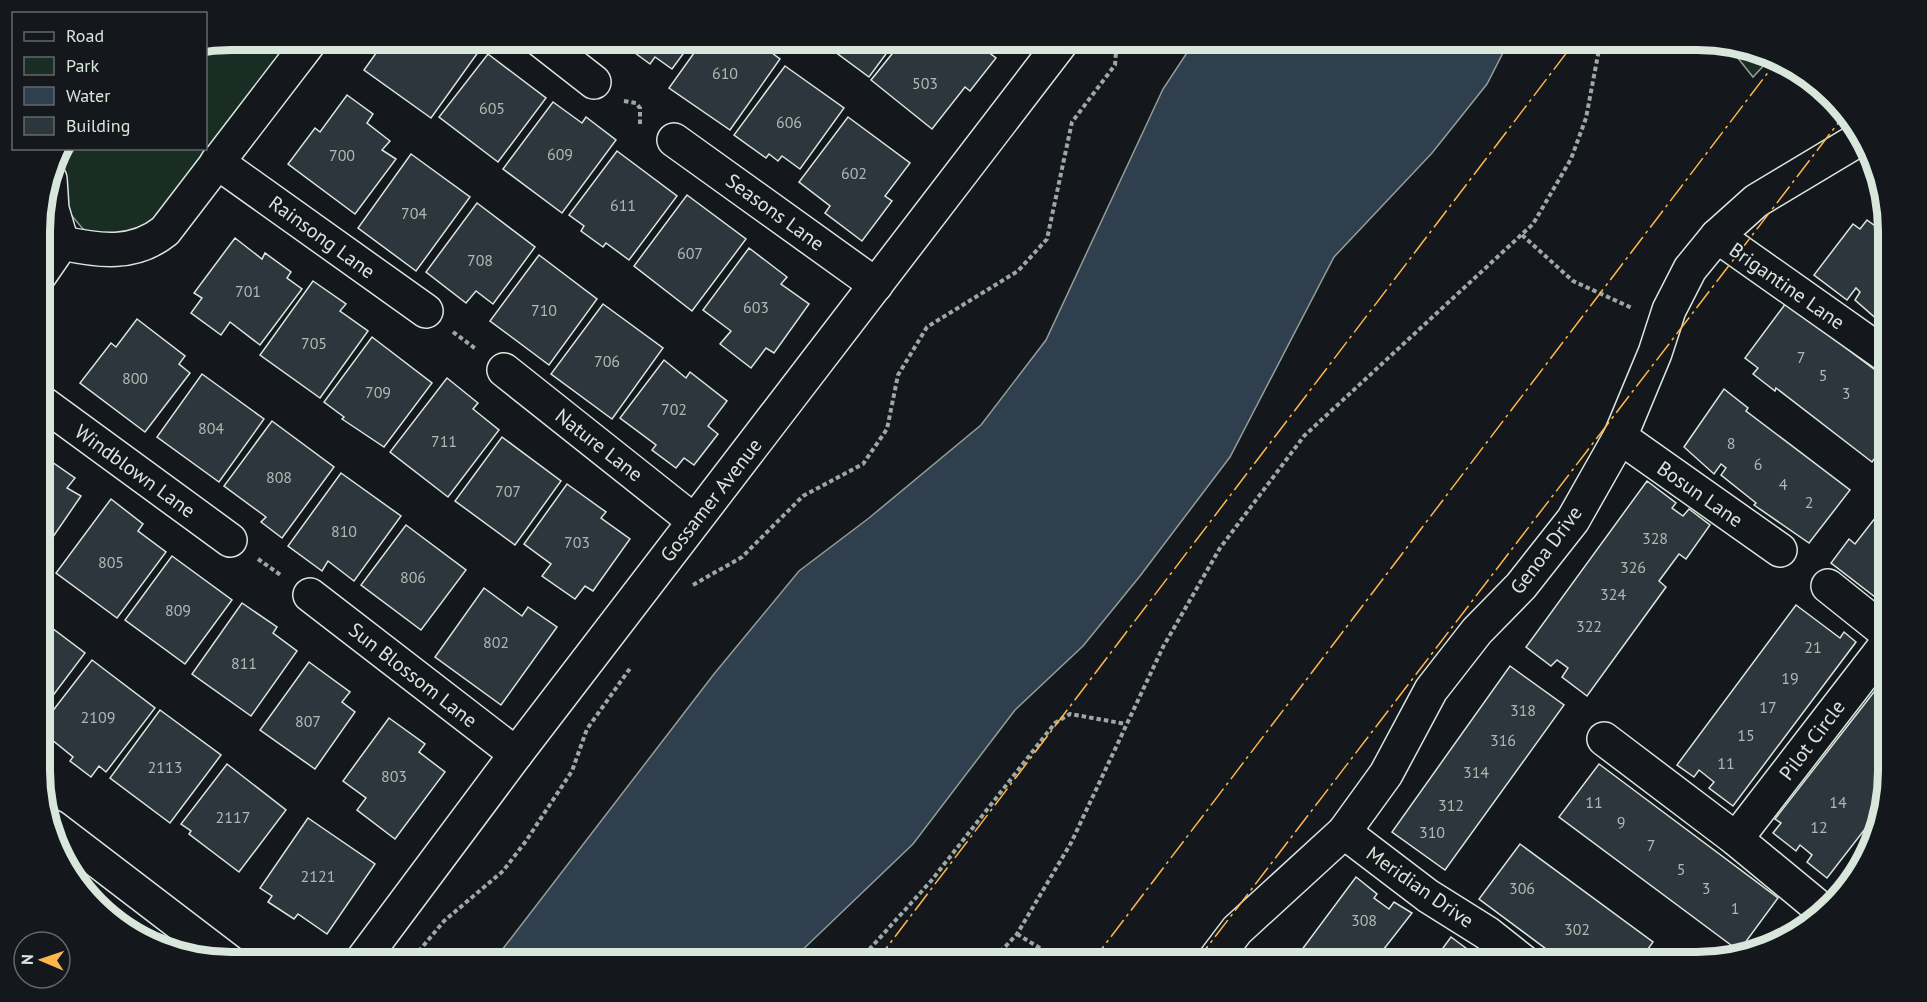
<svg xmlns="http://www.w3.org/2000/svg" width="1927" height="1002" font-family="'PT Sans',sans-serif">
  <rect width="100%" height="100%" fill="#14181c"/>
  <!-- green -->
  <g fill="#1a2d24" stroke="#939e99" stroke-width="1.5">
    <path d="M230,39h67l-130,173 -25,21 -50,1 -9,-5 -16,-19 -6,-32 2,-11 11,-18 132,-1v-104z"/>
    <path d="M1729,47l37,8v8l-13,14z"/>
  </g>
  <!-- water -->
  <path fill="#2f3f4d" stroke="#939e99" stroke-width="1.5" d="M1196,39h314l-23,45 -55,69 -98,104 -104,200 -90,119 -57,70 -68,64 -102,134 -119,114 -8,5h-294l222,-289 85,-103 70,-53 112,-93 65,-85 117,-251z"/>
  <!-- building -->
  <g fill="#2c363c" stroke="#d8e6dc" stroke-width="1.5">
    <path d="M386,39h76l17,12 -48,67 -67,-48z"/>
    <path d="M616,39h78l-22,30 -17,-12 -5,7z"/>
    <path d="M704,39h49l27,20 -50,71 -61,-42z"/>
    <path d="M826,39h71l-28,38 -46,-34z"/>
    <path d="M904,39h67l25,19 -26,33 -5,-4 -33,42 -61,-49z"/>
    <path d="M488,54l58,44 -48,64 -59,-45z"/>
    <path d="M785,66l59,42 -44,61 -18,-13 -4,5 -9,-7 -3,4 -32,-23z"/>
    <path d="M347,95l26,19 -6,9 23,18 -8,9 14,9 -41,55 -67,-50 27,-36 5,4z"/>
    <path d="M553,102l29,21 4,-6 30,23 -54,73 -59,-44z"/>
    <path d="M848,117l62,46 -25,33 7,5 -30,40 -37,-28 5,-7 -31,-24z"/>
    <path d="M617,151l60,45 -48,64 -23,-17 -3,4 -22,-16 3,-5 -15,-11z"/>
    <path d="M411,154l59,43 -54,74 -58,-43z"/>
    <path d="M687,195l59,44 -54,72 -58,-45z"/>
    <path d="M477,203l58,44 -42,57 -17,-13 -10,12 -40,-31z"/>
    <path d="M1867,220l15,11 -2,3 6,5 1,89 -32,-28 5,-8 -4,-4 -9,12 -33,-25 39,-51 7,5z"/>
    <path d="M235,238l27,21 3,-6 26,19 -4,6 15,11 -42,56 -30,-23 -9,13 -30,-22 11,-15 -8,-5z"/>
    <path d="M749,248l38,29 -6,7 28,20 -35,49 -8,-5 -15,20 -31,-24 11,-13 -28,-21z"/>
    <path d="M539,255l58,44 -48,66 -59,-44z"/>
    <path d="M313,281l33,23 -6,7 28,20 -48,67 -60,-43z"/>
    <path d="M1786,303l101,76v52l-4,5 4,6 -15,20 -96,-74 -1,3 -22,-17 5,-6 -13,-10z"/>
    <path d="M603,304l60,44 -51,71 -61,-45z"/>
    <path d="M137,319l48,37 -6,8 11,9 -45,59 -65,-49 31,-40 5,4z"/>
    <path d="M372,337l60,46 -48,64 -42,-28 2,-2 -20,-15z"/>
    <path d="M664,360l22,18 4,-6 37,29 -19,25 10,8 -24,31 -10,-7 -8,10 -24,-18 4,-5 -36,-27z"/>
    <path d="M202,374l62,45 -45,63 -62,-45z"/>
    <path d="M447,378l31,25 -5,6 26,21 -51,67 -58,-45z"/>
    <path d="M1724,389l24,19 -2,3 104,79 -41,53 -55,-38 2,-2 -35,-28 5,-7 -5,-4 -7,10 -30,-27z"/>
    <path d="M272,421l62,46 -52,71 -21,-16 5,-5 -42,-31z"/>
    <path d="M502,437l59,44 -46,64 -60,-44z"/>
    <path d="M40,460l5,4 4,-4 26,18 -8,10 14,8 -37,54 -4,-3z"/>
    <path d="M341,473l60,43 -47,65 -26,-20 -6,10 -34,-25z"/>
    <path d="M1647,481l29,22 -4,5 11,8 6,-7 21,16 -24,34 -7,-5 -20,27 7,6 -79,109 -25,-19 6,-9 -11,-8 -6,6 -25,-19z"/>
    <path d="M567,484l39,28 -5,6 29,21 -37,52 -8,-5 -10,13 -33,-23 9,-12 -27,-20z"/>
    <path d="M111,499l32,25 -5,7 28,21 -49,66 -61,-45z"/>
    <path d="M1879,513l8,6 1,88 -57,-44 18,-24 6,5z"/>
    <path d="M406,525l60,45 -45,60 -60,-45z"/>
    <path d="M172,556l60,44 -47,64 -60,-44z"/>
    <path d="M484,588l38,28 6,-9 29,20 -56,78 -66,-48z"/>
    <path d="M242,603l35,24 -4,6 24,18 -46,65 -59,-42z"/>
    <path d="M1796,605l44,33 4,-6 12,10 -123,164 -24,-18 5,-6 -15,-12 -5,7 -17,-12z"/>
    <path d="M40,619l45,34 -43,57 -2,-1z"/>
    <path d="M92,660l63,48 -49,64 -7,-6 -8,11 -21,-16 3,-4 -32,-26v-5z"/>
    <path d="M309,662l41,30 -8,10 13,10 -40,57 -55,-39z"/>
    <path d="M1510,666l54,39 -119,165 -53,-38z"/>
    <path d="M1888,674v98l-9,39 -52,67 -20,-16 5,-7 -12,-10 -4,6 -23,-18 8,-10 -6,-4z"/>
    <path d="M160,710l61,45 -51,68 -60,-45z"/>
    <path d="M389,718l36,26 -6,8 26,20 -50,67 -38,-29 9,-12 -23,-17z"/>
    <path d="M227,764l59,46 -47,62 -50,-38 2,-3 -10,-7z"/>
    <path d="M1599,764l179,134 -39,53 -180,-134z"/>
    <path d="M308,818l67,46 -48,70 -29,-20 -4,5 -26,-17 4,-6 -12,-8z"/>
    <path d="M1520,844l133,98 -15,21h-73l-86,-64z"/>
    <path d="M1356,877l21,17 -3,4 15,11 5,-7 18,11 -39,50h-81z"/>
    <path d="M1451,937l35,26h-54z"/>
  </g>
  <g fill="none" stroke-linecap="round" stroke-linejoin="round">
    <!-- minor casing -->
    <g stroke="#d8e6dc" stroke-width="36">
      <g id="minor">
        <path d="M539,39l55,43"/>
        <path d="M674,140l202,145"/>
        <path d="M217,162l209,149"/>
        <path d="M50,179l2,30 10,34"/>
        <path d="M1717,236l170,120"/>
        <path d="M62,243c37,8 72,13 103,-12l147,-192"/>
        <path d="M40,275l22,-32"/>
        <path d="M504,370l190,151"/>
        <path d="M40,401l190,139"/>
        <path d="M1620,437l160,113"/>
        <path d="M1828,586l60,48"/>
        <path d="M310,595l206,159"/>
        <path d="M1604,739l132,100 86,71"/>
        <path d="M53,827l178,136"/>
        <path d="M1344,832l84,64 59,37 38,30"/>
        <path d="M1736,839l152,-197"/>
        <path d="M360,963l156,-209 548,-715"/>
        <path d="M1212,963l25,-33 107,-98 42,-58 45,-84 46,-59 44,-45 52,-66 47,-83 35,-84 14,-43 21,-41 27,-33 39,-35 105,-63"/>
      </g>
    </g>
    <!-- path -->
    <g stroke="#9da8a2" stroke-width="4" stroke-dasharray="4.5 3" stroke-linecap="butt">
      <path d="M624,101l12,2 4,5v18"/>
      <path d="M1522,235l51,46 59,27"/>
      <path d="M453,332l23,17"/>
      <path d="M258,559l24,17"/>
      <path d="M693,585l49,-28 61,-61 60,-32 24,-35 11,-54 29,-48 91,-56 29,-32 25,-117 43,-57 2,-26"/>
      <path d="M1017,934l47,29"/>
      <path d="M409,963l35,-42 59,-50 23,-30 46,-70 15,-42 44,-62"/>
      <path d="M863,963l4,-11 64,-71 124,-158 15,-9 56,10"/>
      <path d="M990,963l27,-29 54,-91 92,-196 57,-99 84,-112 229,-212 38,-65 15,-41 15,-79"/>
    </g>
    <!-- minor -->
    <use href="#minor" stroke="#14181c" stroke-width="33"/>
    <!-- power -->
    <g stroke="#ffb74d" stroke-width="1.5" stroke-dasharray="21 4.5 3 4.5" stroke-linecap="butt">
      <path d="M875,963l702,-924"/>
      <path d="M1091,963l688,-905"/>
      <path d="M1195,963l650,-849"/>
    </g>
  </g>
  <g text-anchor="middle" stroke-width="4.5" stroke-linejoin="round" paint-order="stroke">
    <!-- number labels -->
    <g font-size="16" fill="#adbab4">
      <text x="725" y="79">610</text>
      <text x="925" y="89">503</text>
      <text x="492" y="114">605</text>
      <text x="789" y="128">606</text>
      <text x="560" y="160">609</text>
      <text x="342" y="161">700</text>
      <text x="854" y="179">602</text>
      <text x="623" y="211">611</text>
      <text x="414" y="219">704</text>
      <text x="690" y="259">607</text>
      <text x="480" y="266">708</text>
      <text x="248" y="297">701</text>
      <text x="756" y="313">603</text>
      <text x="544" y="316">710</text>
      <text x="314" y="349">705</text>
      <text x="1801" y="363">7</text>
      <text x="607" y="367">706</text>
      <text x="1823" y="381">5</text>
      <text x="135" y="384">800</text>
      <text x="378" y="398">709</text>
      <text x="1846" y="399">3</text>
      <text x="674" y="415">702</text>
      <text x="211" y="434">804</text>
      <text x="444" y="447">711</text>
      <text x="1731" y="449">8</text>
      <text x="1758" y="470">6</text>
      <text x="279" y="483">808</text>
      <text x="1783" y="490">4</text>
      <text x="508" y="497">707</text>
      <text x="1809" y="508">2</text>
      <text x="344" y="537">810</text>
      <text x="1655" y="544">328</text>
      <text x="577" y="548">703</text>
      <text x="111" y="568">805</text>
      <text x="1633" y="573">326</text>
      <text x="413" y="583">806</text>
      <text x="1613" y="600">324</text>
      <text x="178" y="616">809</text>
      <text x="1589" y="632">322</text>
      <text x="496" y="648">802</text>
      <text x="1813" y="653">21</text>
      <text x="244" y="669">811</text>
      <text x="1790" y="684">19</text>
      <text x="1768" y="713">17</text>
      <text x="1523" y="716">318</text>
      <text x="98" y="723">2109</text>
      <text x="308" y="727">807</text>
      <text x="1746" y="741">15</text>
      <text x="1503" y="746">316</text>
      <text x="1726" y="769">11</text>
      <text x="165" y="773">2113</text>
      <text x="1476" y="778">314</text>
      <text x="394" y="782">803</text>
      <text x="1594" y="808">11</text>
      <text x="1838" y="808">14</text>
      <text x="1451" y="811">312</text>
      <text x="233" y="823">2117</text>
      <text x="1621" y="828">9</text>
      <text x="1819" y="833">12</text>
      <text x="1432" y="838">310</text>
      <text x="1651" y="851">7</text>
      <text x="1681" y="875">5</text>
      <text x="318" y="882">2121</text>
      <text x="1522" y="894">306</text>
      <text x="1706" y="894">3</text>
      <text x="1735" y="914">1</text>
      <text x="1364" y="926">308</text>
      <text x="1577" y="935">302</text>
    </g>
    <!-- street labels -->
    <g font-size="20" fill="#d8e6dc" stroke="#14181c">
      <text transform="translate(775 212) rotate(36)" y="7">Seasons Lane</text>
      <text transform="translate(322 237) rotate(36)" y="7">Rainsong Lane</text>
      <text transform="translate(1787 286) rotate(35)" y="7">Brigantine Lane</text>
      <text transform="translate(599 445) rotate(38)" y="7">Nature Lane</text>
      <text transform="translate(135 471) rotate(36)" y="7">Windblown Lane</text>
      <text transform="translate(1700 494) rotate(35)" y="7">Bosun Lane</text>
      <text transform="translate(711 500) rotate(-52)" y="7">Gossamer Avenue</text>
      <text transform="translate(1546 550) rotate(-53)" y="7">Genoa Drive</text>
      <text transform="translate(413 675) rotate(38)" y="7">Sun Blossom Lane</text>
      <text transform="translate(1812 740) rotate(-53)" y="7">Pilot Circle</text>
      <text transform="translate(1420 887) rotate(35)" y="7">Meridian Drive</text>
    </g>
  </g>
  <!-- crop -->
  <path d="M0 0H1927V1002H0ZM231 50H1697A181 181 0 0 1 1878 231V771A181 181 0 0 1 1697 952H231A181 181 0 0 1 50 771V231A181 181 0 0 1 231 50Z" fill="#14181c" fill-rule="evenodd"/>
  <path fill="none" stroke="#d8e6dc" stroke-width="8" d="M231 50H1697A181 181 0 0 1 1878 231V771A181 181 0 0 1 1697 952H231A181 181 0 0 1 50 771V231A181 181 0 0 1 231 50Z"/>
  <!-- legend -->
  <rect x="12" y="12" width="195" height="138" fill="#14181c" stroke="#626a69" stroke-width="1.5"/>
  <rect x="24" y="32" width="30" height="9" fill="#14181c" stroke="#626a69" stroke-width="1.5"/>
  <text x="66" y="42" font-size="18" fill="#d8e6dc">Road</text>
  <rect x="24" y="57" width="30" height="18" fill="#1a2d24" stroke="#626a69" stroke-width="1.5"/>
  <text x="66" y="72" font-size="18" fill="#d8e6dc">Park</text>
  <rect x="24" y="87" width="30" height="18" fill="#2f3f4d" stroke="#626a69" stroke-width="1.5"/>
  <text x="66" y="102" font-size="18" fill="#d8e6dc">Water</text>
  <rect x="24" y="117" width="30" height="18" fill="#2c363c" stroke="#626a69" stroke-width="1.5"/>
  <text x="66" y="132" font-size="18" fill="#d8e6dc">Building</text>
  <!-- north arrow -->
  <g transform="translate(42 960) rotate(272)"><circle r="28" fill="#14181c" stroke="#626a69" stroke-width="1.5"/>
  <path d="M0-4.5L10 22L0 15L-10 22Z" fill="#ffb74d"/>
  <text y="-9" font-size="16" font-weight="bold" text-anchor="middle" fill="#d8e6dc">N</text>
  </g>
</svg>
